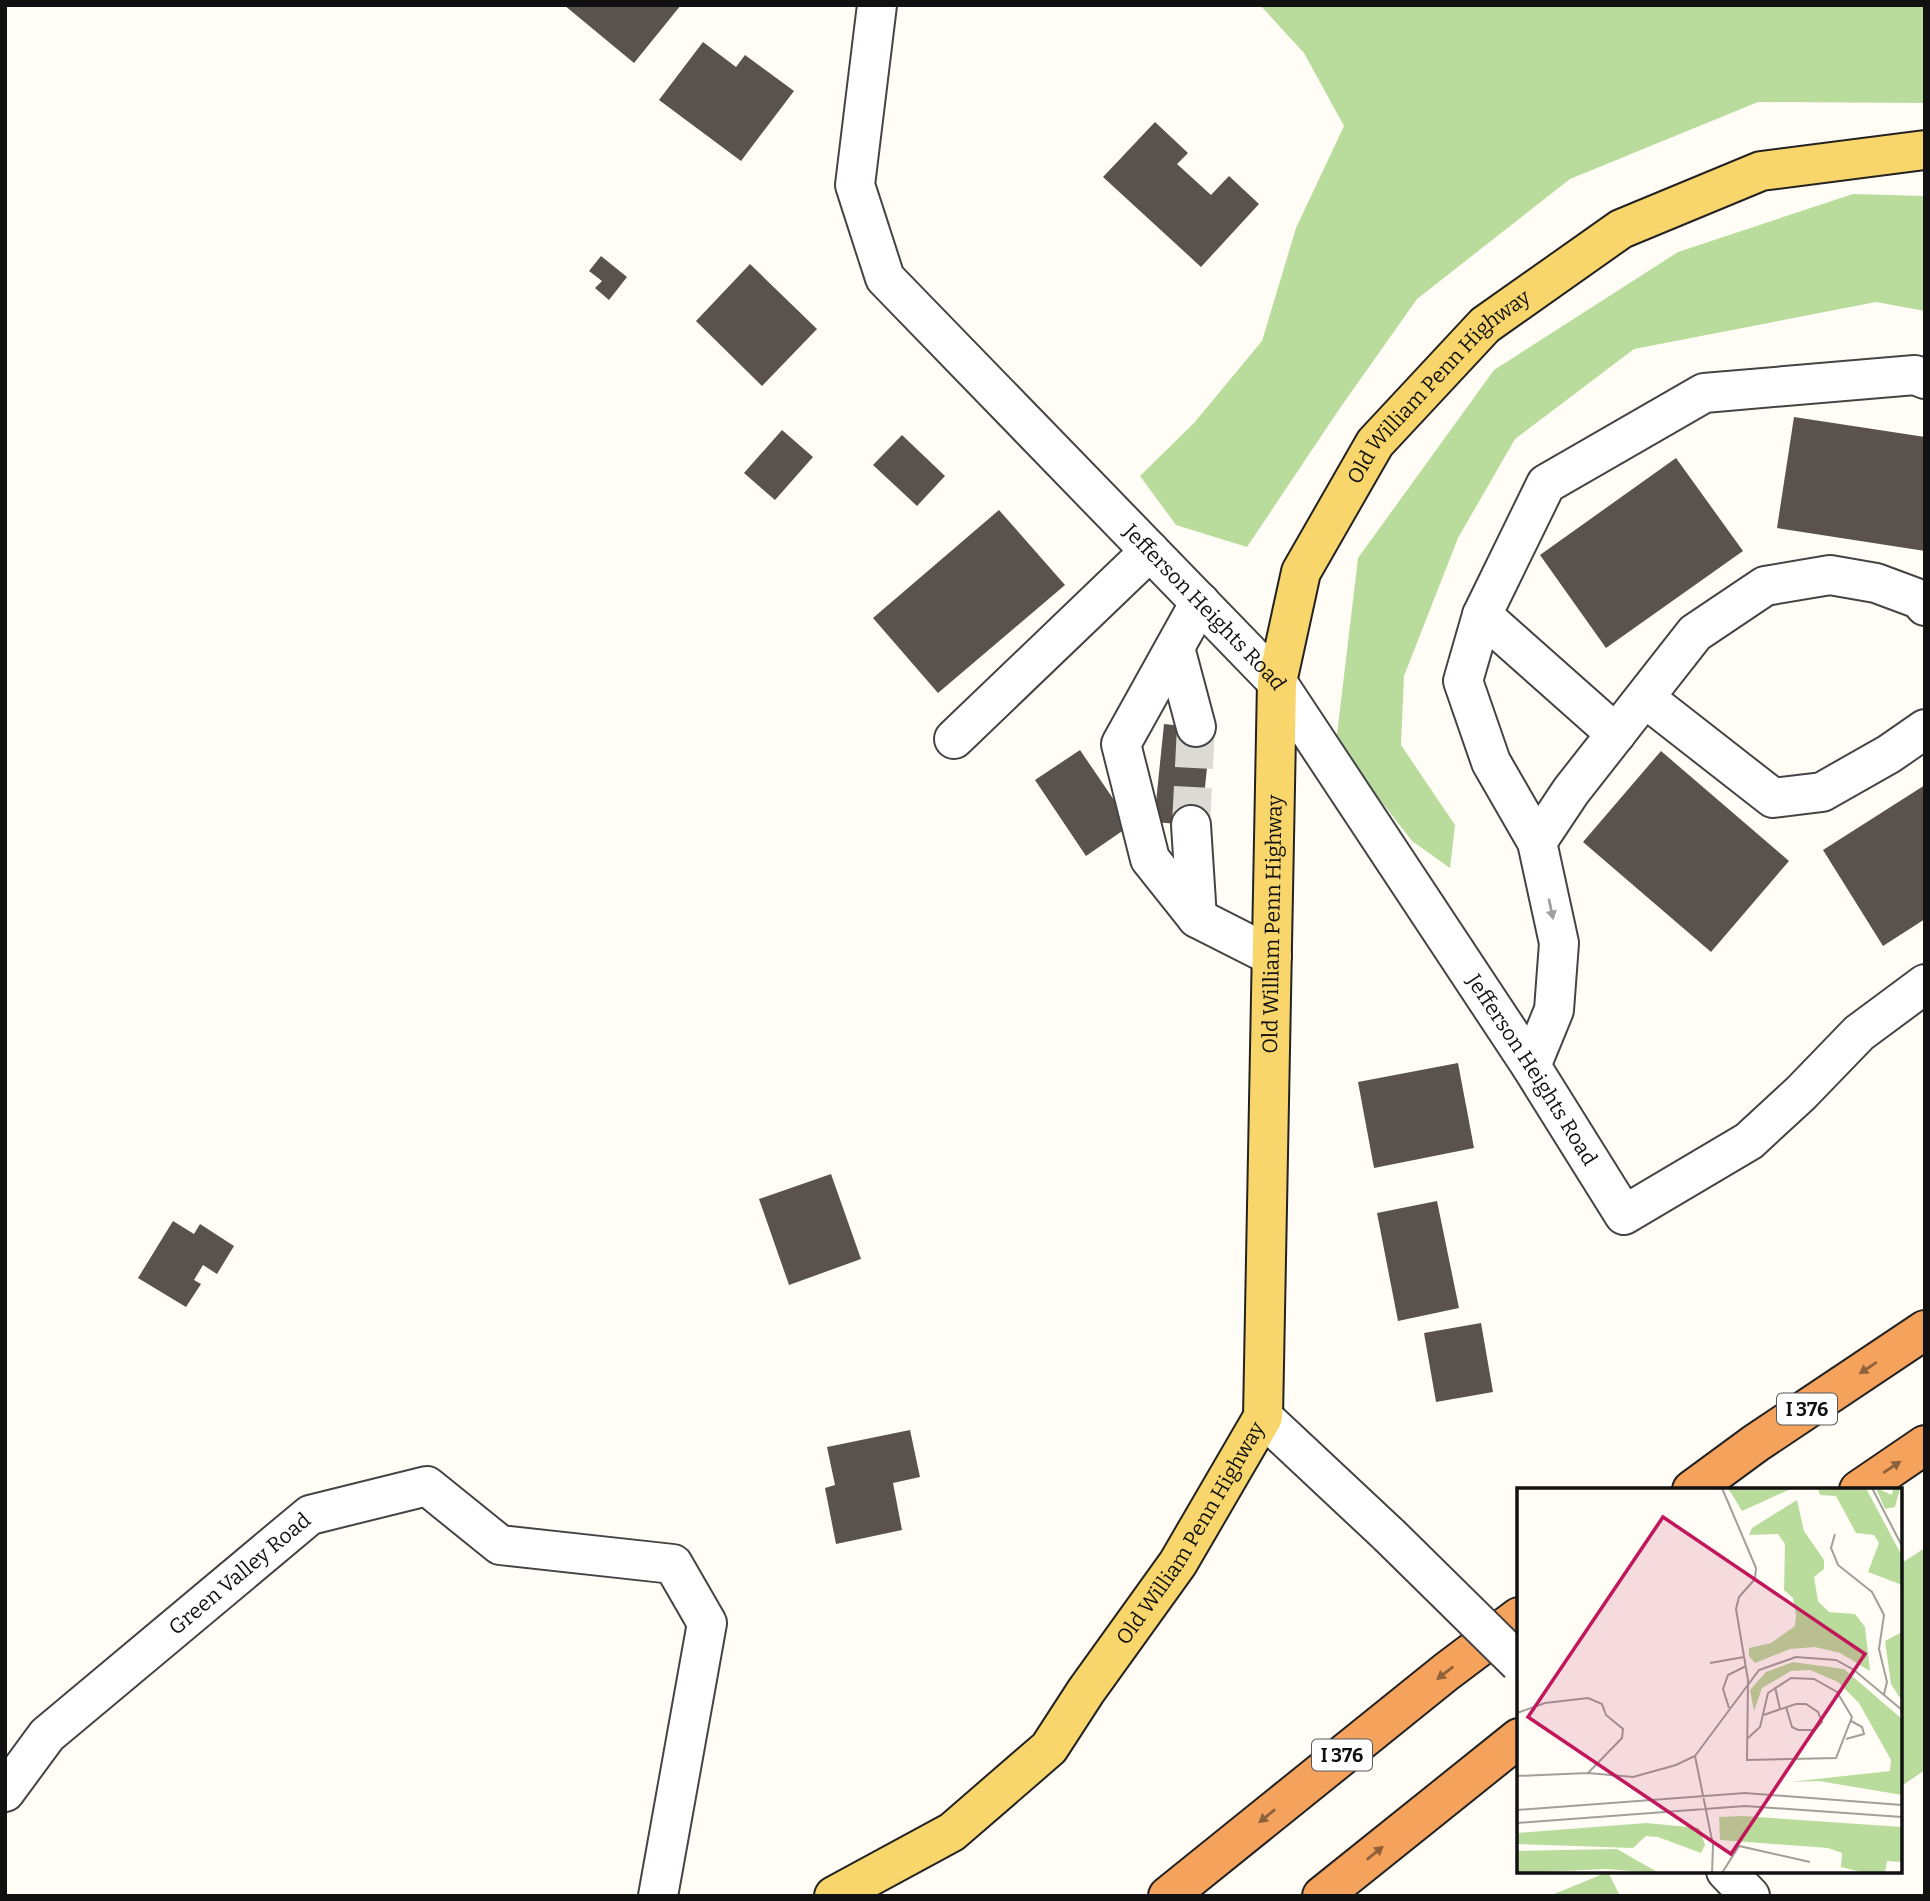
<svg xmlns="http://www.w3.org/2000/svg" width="1930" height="1901" font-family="Bitter,serif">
  <rect width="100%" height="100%" fill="#fffdf5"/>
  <!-- forest -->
  <g fill="#b9dc9c">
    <path d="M1260,5h665v98l-167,-1 -188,77 -153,120 -77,109 -93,139 -71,-22 -36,-49 54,-53 68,-82 34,-113 48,-102 -40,-73z"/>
    <path d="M1853,194l72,2v115l-49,-9 -242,47 -119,90 -57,99 -54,138 -3,69 54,80 -5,43 -38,-27 -76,-98 22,-185 136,-188 184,-118z"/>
    <path d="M1925,1548v222l-25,17v-223z"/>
    <path d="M1608,1872l12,24h-71z"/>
  </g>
  <!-- building -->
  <g fill="#5a524d">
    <path d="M564,5h117l-47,58z"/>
    <path d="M703,42l33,25 9,-12 49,36 -53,70 -82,-61z"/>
    <path d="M1155,122l33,31 -11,11 34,31 18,-19 30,28 -58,63 -98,-90z"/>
    <path d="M601,256l26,21 -18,23 -14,-12 7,-7 -13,-10z"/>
    <path d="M750,264l67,65 -55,57 -66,-65z"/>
    <path d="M1794,417l131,20v114l-148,-23z"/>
    <path d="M782,430l31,27 -38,43 -31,-27z"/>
    <path d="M902,435l43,41 -28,30 -44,-41z"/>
    <path d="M1676,458l67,93 -137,97 -66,-93z"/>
    <path d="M999,510l66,75 -127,108 -65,-75z"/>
    <path d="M1164,724l47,5 -10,97 -47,-4z"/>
    <path d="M1080,750l51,75 -45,31 -51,-76z"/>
    <path d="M1661,751l128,110 -78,91 -128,-110z"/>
    <path d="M1925,785v134l-42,27 -60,-96z"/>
    <path d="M1458,1063l16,85 -100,20 -16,-86z"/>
    <path d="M831,1174l30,85 -72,26 -30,-86z"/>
    <path d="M1437,1201l22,107 -61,13 -21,-108z"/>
    <path d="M173,1221l21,13 6,-10 34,22 -17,28 -14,-9 -9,15 7,4 -15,23 -48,-29z"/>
    <path d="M1481,1323l12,69 -57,10 -12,-69z"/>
    <path d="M910,1430l10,47 -27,6 9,47 -66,14 -11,-56 10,-3 -8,-38z"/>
  </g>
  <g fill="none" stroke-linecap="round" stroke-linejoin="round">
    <!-- minor-tunnel -->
    <path stroke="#dbdad3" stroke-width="38" stroke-dasharray="38 19" stroke-linecap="butt" d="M1191,825l5,-98"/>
    <!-- minor casing -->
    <g stroke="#444" stroke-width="42">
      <g id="minor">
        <path id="s1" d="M877,5l-22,180 30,93 392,404 254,384 93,149 125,-74 52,-48 58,-60 66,-49"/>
        <path d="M1200,602l-79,142 29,115 47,59 75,38"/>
        <path d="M1482,615l134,119"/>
        <path d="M1175,648l21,79"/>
        <path d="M1645,698l128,100 49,-6 67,-38 36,-25"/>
        <path d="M954,739l196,-188"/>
        <path d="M1191,825l6,93"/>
        <path d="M1537,842l34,-51 124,-158 70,-47 65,-11 46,8 43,16 6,7"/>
        <path d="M1531,1066l23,-56 5,-67 -22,-101 -46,-80 -28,-81 19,-66 64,-131 158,-91 211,-18 10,4"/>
        <path d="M1263,1417l126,118"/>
        <path id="s2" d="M5,1792l42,-57 263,-220 117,-29 73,59 173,19 34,59 -49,273"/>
        <path d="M1726,1871l24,25"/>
      </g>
    </g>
    <!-- major casing -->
    <g stroke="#222" stroke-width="42">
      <g id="major">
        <path id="s3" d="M834,1896l118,-64 97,-84 37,-57 92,-128 85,-146 14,-735 24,-110 74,-129 110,-118 136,-96 140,-58 164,-21"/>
      </g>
    </g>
    <!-- highway casing -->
    <g stroke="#222" stroke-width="42">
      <g id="highway">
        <path d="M1692,1490l64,-47 169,-113"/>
        <path d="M1859,1490l66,-45"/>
        <path d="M1168,1896l278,-224 73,-55"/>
        <path d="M1322,1896l197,-158"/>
      </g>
    </g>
    <!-- minor -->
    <use href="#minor" stroke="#fff" stroke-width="38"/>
    <!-- major -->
    <use href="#major" stroke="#f9d66b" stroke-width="38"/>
    <!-- highway -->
    <use href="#highway" stroke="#f5a25d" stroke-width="38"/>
    <!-- minor-bridge casing -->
    <g stroke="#444" stroke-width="42" stroke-linecap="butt">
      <path id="minor-bridge" d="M1389,1535l130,128"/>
    </g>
    <!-- minor-bridge -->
    <use href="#minor-bridge" stroke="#fff" stroke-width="38"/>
  </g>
  <!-- one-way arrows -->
  <defs><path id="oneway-solid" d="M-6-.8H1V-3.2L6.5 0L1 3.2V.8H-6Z" transform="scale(1.75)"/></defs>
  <use fill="#a0a0a0" href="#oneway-solid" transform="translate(1551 909) rotate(78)"/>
  <g fill="#8e613b">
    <use href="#oneway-solid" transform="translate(1868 1368) rotate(146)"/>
    <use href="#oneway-solid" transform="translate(1892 1467) rotate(-34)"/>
    <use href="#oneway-solid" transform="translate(1445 1673) rotate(142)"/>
    <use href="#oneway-solid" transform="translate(1267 1816) rotate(141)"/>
    <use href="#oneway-solid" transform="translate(1375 1853) rotate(-39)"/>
  </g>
  <g text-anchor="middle" stroke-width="7" stroke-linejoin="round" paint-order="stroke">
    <!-- shield labels -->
    <g fill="#fff" stroke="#585858" stroke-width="2">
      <rect x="1777" y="1393.5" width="60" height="31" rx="5"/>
      <rect x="1312" y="1739.5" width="60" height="31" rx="5"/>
    </g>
    <g font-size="19" font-weight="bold" fill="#111">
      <text x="1807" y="1416">I 376</text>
      <text x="1342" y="1762">I 376</text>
    </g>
    <!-- street labels -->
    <g font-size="21" fill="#111" stroke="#fff">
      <text dy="7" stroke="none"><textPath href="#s3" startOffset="1738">Old William Penn Highway</textPath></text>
      <text dy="7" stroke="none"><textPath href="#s1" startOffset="738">Jefferson Heights Road</textPath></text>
      <text dy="7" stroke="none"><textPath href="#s3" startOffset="1150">Old William Penn Highway</textPath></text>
      <text dy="7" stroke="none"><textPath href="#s1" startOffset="1306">Jefferson Heights Road</textPath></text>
      <text dy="7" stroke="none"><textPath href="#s3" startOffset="520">Old William Penn Highway</textPath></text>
      <text dy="7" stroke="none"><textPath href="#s2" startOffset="322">Green Valley Road</textPath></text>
    </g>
  </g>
  <!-- overview -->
  <g transform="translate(1517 1488)">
    <rect width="385" height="385" fill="#fffdf5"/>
    <path d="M211,0h65l-51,23zM301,0h48l36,68v29l-34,-13 11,-29 -5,-8 -18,-2 -20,-37 -16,-1zM359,0l16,7 1,-7h7l-5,19 -10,2zM280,12l7,31 20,29v9l-10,8 4,24 11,11 26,2 10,13 5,44 -30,-18 -25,-6 -25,2 -35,14 -6,-7v-8l22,-5 24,-17 1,-11 -3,-17 -9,-8 1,-46 -7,-10 -29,1 3,-7zM385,144v69l-11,-17 -6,-43zM276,174l51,7 58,50v76l-83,-14 -29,1 100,-11 1,-11 -32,-57 -21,-21 -28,-12 -19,1 -29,17 -8,23 -4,-21 16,-18zM226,328l159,11v35l-15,-1 -2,12h-20l-24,-6 1,-14 -14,-5 -108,-8 -1,-23zM129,335l53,5 6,17 -4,8 -43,-16 -12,-1 -13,12 -116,-4v-11zM100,361l42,24 -53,-4 -89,4v-22z" fill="#b9dc9c"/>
    <path fill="none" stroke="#a09f9a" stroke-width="2" d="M205,0l34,80 -1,11 -16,18 -3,12 12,71 -1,80 89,-2 16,-41 -15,-25 -23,-13 -23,-1 -23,15 -8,34 -12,11M355,0l30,58M318,46l-4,14 7,17 34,27 12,23 -5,34 8,33 -3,12M193,175l34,-6M258,199l5,22M212,220l-6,-19 5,-14 18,-9M0,225l28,-10 43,-5 14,6 4,11 17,14 -1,9 -34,35M247,227l8,-3 24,-8h10l12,8 4,10 -7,8h-17l-6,-3 -6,-20M329,251l18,-5 -2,-7 -11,-6M178,268l18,89 -1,28M0,288l71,-3 45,4 43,-12 19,-9 64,-86 37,-13 40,3 18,10 48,40M0,322l228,-17 157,12M0,335l228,-17 157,11M205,385l17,-27 71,16"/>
    <path fill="#c2185b" fill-opacity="0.15" stroke="#c2185b" stroke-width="3.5" d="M146,29l202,137 -134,200 -203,-137z"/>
    <rect width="385" height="385" fill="none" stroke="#111" stroke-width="3.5"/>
  </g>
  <!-- border -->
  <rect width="1930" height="1901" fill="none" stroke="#111111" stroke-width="14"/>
</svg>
